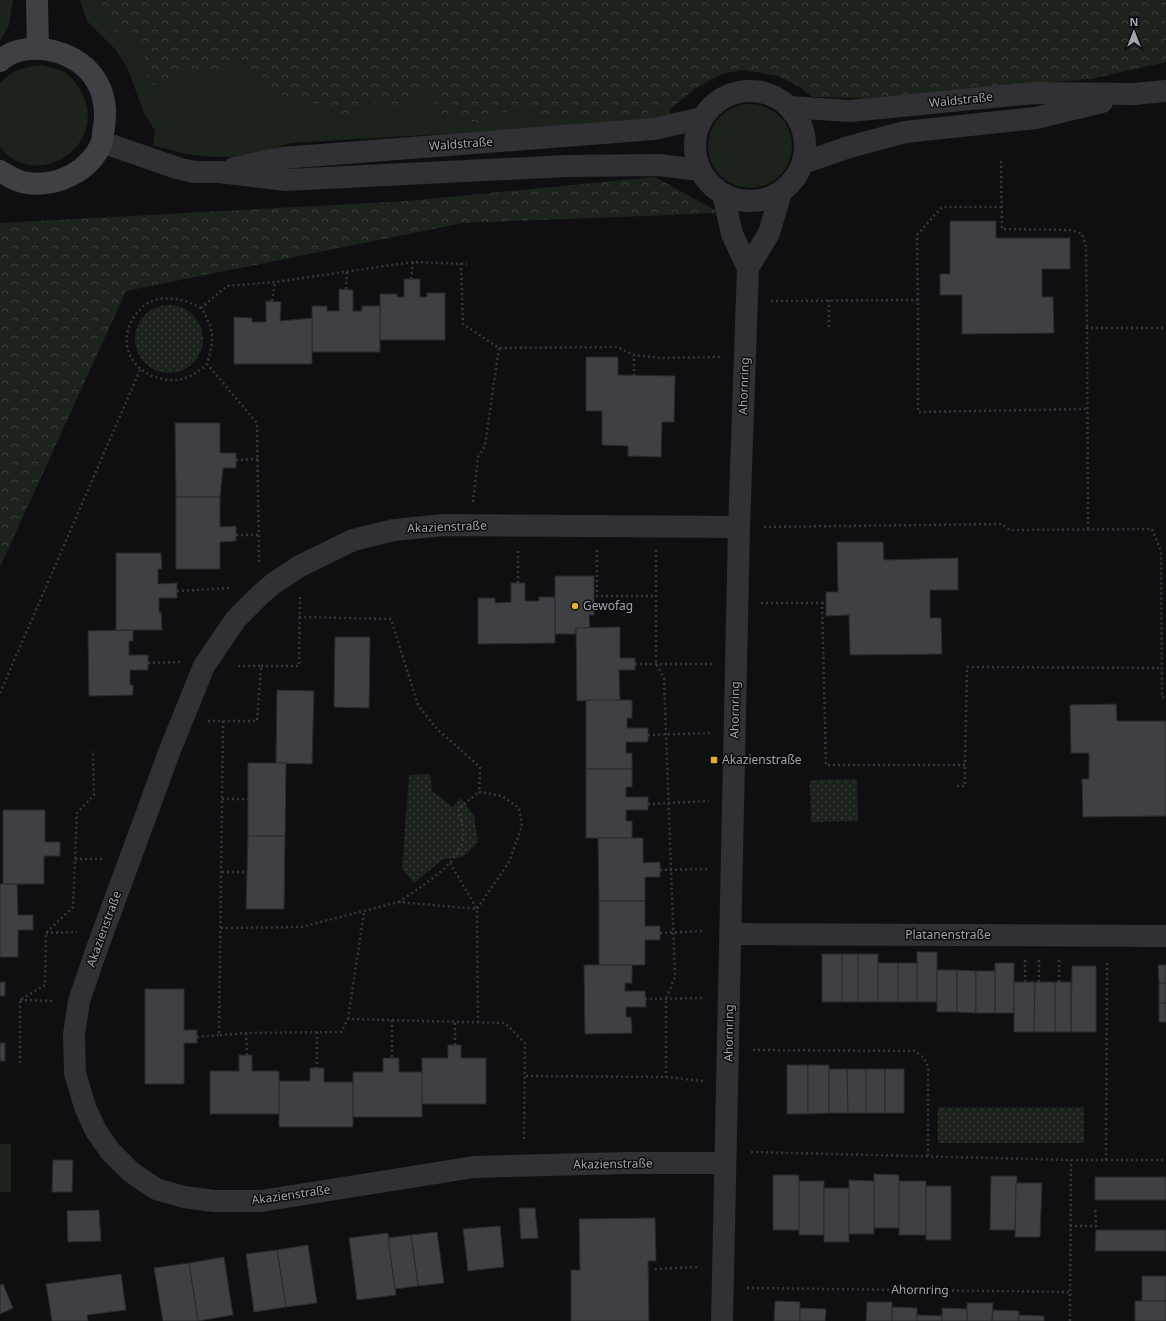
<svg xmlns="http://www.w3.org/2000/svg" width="1166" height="1321" font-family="'Noto Sans',sans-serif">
  <defs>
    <pattern id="forest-crowns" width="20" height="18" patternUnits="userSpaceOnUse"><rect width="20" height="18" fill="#1c231d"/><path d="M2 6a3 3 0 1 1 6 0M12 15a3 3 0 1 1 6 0" fill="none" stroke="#3a403b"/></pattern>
    <pattern id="park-dots" width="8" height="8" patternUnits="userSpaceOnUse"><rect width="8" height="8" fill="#1c231d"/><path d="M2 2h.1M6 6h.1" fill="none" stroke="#3a403b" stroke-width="1.8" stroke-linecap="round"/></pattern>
  </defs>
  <rect width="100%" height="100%" fill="#0f0f11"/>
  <!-- grass -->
  <g fill="#1c231d">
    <path d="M0,0h13l-4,25 -9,16z"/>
    <path d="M80,0h18c10,26 14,32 40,43l7,12 -2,13 54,3 22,4 19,-16 15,11 26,25 47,11 17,11 21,-12 12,-3 15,10 11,-4 9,-15 13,-3 9,10 7,16 13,1 28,7 12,-10 31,-5 20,7 45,1h40l41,-8v6l-41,8 -338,20c-15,4 -30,11 -45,12 -34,5 -61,0 -93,-10l2,-14 -11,-18 -17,-46 -12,-18 -28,-28z"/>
    <path d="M41,65c7,2 15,3 21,6 9,5 16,14 20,22 27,53 -46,100 -82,54v-63c10,-14 26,-17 41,-19z"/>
    <circle cx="750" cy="146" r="42"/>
    <rect x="0" y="1144" width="11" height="48"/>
  </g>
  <!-- forest -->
  <g fill="url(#forest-crowns)">
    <path d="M98,0h1068v62l-75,17 -224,19 -55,-1 -12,-10 -22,-11 -34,-6 -23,4 -26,15 -25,20 -41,8h-40l-45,-1 -20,-7 -31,5 -12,10 -28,-7 -13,-1 -7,-16 -9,-10 -13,3 -9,15 -11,4 -15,-10 -12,3 -21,12 -17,-11 -47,-11 -26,-25 -14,-11 -20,16 -22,-4h-21l-9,12 -16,2 -8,-17 2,-13 -7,-12c-27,-11 -30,-16 -40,-43z"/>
    <path d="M655,177l65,36 -257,10 -337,68 -126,276v-344l407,-22z"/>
  </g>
  <!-- park -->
  <g fill="url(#park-dots)">
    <circle cx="169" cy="339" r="34"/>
    <path d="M430,774l2,17 21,16 8,-9 13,18 4,26 -15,15 -20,2 -29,24 -12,-14 7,-94z"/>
    <path d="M857,779l1,42 -47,1 -1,-42z"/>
    <rect x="938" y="1107" width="146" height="36"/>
  </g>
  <!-- building -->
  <g fill="#3f3f44" stroke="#2a2a2c">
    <path d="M950,221h46v17h74v31h-28v28h11l1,36 -92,1v-39h-22v-21h10z"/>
    <path d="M404,279h16v18h7v-4h18v47h-65v-46h17v3h7z"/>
    <path d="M339,289l14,1v21h9v-5h18v46h-68v-46h15v5h12z"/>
    <path d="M266,301l15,1 -1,19 32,-3v46h-78v-47l18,1v4h14z"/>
    <path d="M586,357h32v18l57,1 -1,46h-12l-1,35 -33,-1v-10l-26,-1v-34h-16z"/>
    <path d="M175,423h45v30h16v15h-13l-3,29h-44z"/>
    <path d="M176,497h44v30l16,-1v15l-16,1v27h-44z"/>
    <path d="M837,542h46l1,18 74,-2v32h-28v28h11l1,36 -92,1 -1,-40 -23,1v-24h12z"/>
    <path d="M116,553h45l1,16h-4v15l19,-1v15h-18v14h2l1,18h-46z"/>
    <path d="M555,576h39v39h-5l1,13h-14v6h-21z"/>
    <path d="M511,583h14v18h14v-4h16v46l-77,1v-46h17v5l16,-1z"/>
    <path d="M620,627v31h15v12h-16l1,30 -43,1 -1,-73z"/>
    <path d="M133,630v11h-4v14h19v15h-18v15h3v10l-44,1 -1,-65z"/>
    <path d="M335,637h35l-1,71 -35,-1z"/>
    <path d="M277,690l37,1 -2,73 -36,-1z"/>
    <path d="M586,700h46v18h-5v10h21v14h-22v11h6v16h-46z"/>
    <path d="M1116,704l1,17h49v95l-83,1 -1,-38h7v-26h-18l-1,-48z"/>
    <path d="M248,763h38l-1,73h-37z"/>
    <path d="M586,769h46v18h-6v10h22v13h-22v11h6v17h-46z"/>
    <path d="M3,810h42v32h15v14h-16v28h-41z"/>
    <path d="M248,836h37l-1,73h-38z"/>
    <path d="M598,838h45v25l17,-1v15h-15v24h-46z"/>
    <path d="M0,884h17l1,31h15v15h-15v27h-18z"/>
    <path d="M599,901h46v25h15v14h-15v25h-46z"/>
    <rect x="917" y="952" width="20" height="50"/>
    <rect x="822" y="954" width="20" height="48"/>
    <rect x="842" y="954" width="16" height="48"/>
    <rect x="858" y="954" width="20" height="48"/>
    <rect x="878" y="963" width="20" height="39"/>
    <rect x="898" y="963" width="19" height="39"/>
    <rect x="995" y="963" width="19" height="50"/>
    <path d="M584,965h48v18h-7v8h20l1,16h-20v10h5l1,16 -47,1z"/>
    <path d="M1158,965h8v18h-7z"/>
    <path d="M1072,966h24v66h-25z"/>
    <rect x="937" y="970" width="20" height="42"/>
    <path d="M957,970l19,1v42l-19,-1z"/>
    <rect x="976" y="971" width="19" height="42"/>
    <rect x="0" y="982" width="5" height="14"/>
    <path d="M1014,982h21l-1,50h-20z"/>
    <path d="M1035,982h20v50h-21z"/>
    <rect x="1055" y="982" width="16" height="50"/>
    <rect x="1159" y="983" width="7" height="20"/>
    <path d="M145,989h39v41h13v13h-13v41h-39z"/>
    <rect x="1159" y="1003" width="7" height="19"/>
    <rect x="0" y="1043" width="5" height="18"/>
    <path d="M448,1045h13v13h25v46h-64v-46h26z"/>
    <path d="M239,1055h13v16h27v43h-69v-43h29z"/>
    <path d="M383,1058h16v14h23v45h-69v-45h30z"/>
    <rect x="787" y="1065" width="21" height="49"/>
    <path d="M808,1065h21v48l-21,1z"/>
    <path d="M310,1068h14v14h29v45h-74v-46h31z"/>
    <path d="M829,1069h18l1,44h-19z"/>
    <path d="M847,1069h19v44h-18z"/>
    <rect x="866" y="1069" width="19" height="44"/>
    <rect x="885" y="1069" width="19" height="44"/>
    <path d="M53,1160h20l-1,32h-20z"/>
    <path d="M874,1174l25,1v53h-25z"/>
    <rect x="773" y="1175" width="26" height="55"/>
    <path d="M991,1176h26l-2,54h-25z"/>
    <rect x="1095" y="1177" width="71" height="23"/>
    <path d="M849,1180l25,1v53h-25z"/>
    <rect x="799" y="1181" width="25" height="54"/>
    <rect x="899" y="1181" width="27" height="54"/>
    <path d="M1016,1183h26l-2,54h-25z"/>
    <rect x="926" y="1186" width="25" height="54"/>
    <rect x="824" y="1188" width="25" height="54"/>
    <path d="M519,1208h16l3,30 -17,1z"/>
    <path d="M99,1210l2,31 -33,1 -1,-31z"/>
    <path d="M655,1218l1,43h-8l1,60h-78v-51h9l-1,-51z"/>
    <path d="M500,1226l4,41 -36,4 -5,-42z"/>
    <path d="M1096,1230h70v21h-71z"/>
    <path d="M437,1232l7,51 -26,3 -7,-51z"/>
    <path d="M388,1233l8,62 -39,5 -8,-62z"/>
    <path d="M411,1235l7,51 -23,3 -7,-51z"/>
    <path d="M308,1245l9,58 -31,4 -9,-57z"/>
    <path d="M277,1250l9,57 -32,5 -8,-58z"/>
    <path d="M224,1257l9,58 -35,6 -9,-58z"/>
    <path d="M189,1263l9,58h-35l-9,-53z"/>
    <path d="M121,1274l5,36 -39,5 1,6h-36l-6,-37z"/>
    <rect x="1142" y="1276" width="24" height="25"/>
    <path d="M3,1284l10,24 -13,6v-29z"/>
    <path d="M775,1301l25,1v19h-26z"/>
    <rect x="1135" y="1301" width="31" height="20"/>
    <path d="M867,1302h25v19h-26z"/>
    <path d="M967,1303h26l-1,18h-25z"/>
    <path d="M892,1307l25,1v13h-25z"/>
    <path d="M800,1308l26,1 -1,12h-25z"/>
    <path d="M942,1308l25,1v12h-25z"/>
    <path d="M993,1310l26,1v10h-27z"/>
    <path d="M917,1315l25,1v5h-25z"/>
    <path d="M1019,1315l25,1v5h-25z"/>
  </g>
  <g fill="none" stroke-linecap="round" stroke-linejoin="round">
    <!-- path -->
    <g stroke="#37383c" stroke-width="2.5" stroke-dasharray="2 3" stroke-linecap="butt">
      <path d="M1001,161l1,68 70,1 10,4 4,12 1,82"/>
      <path d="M461,263l2,61 36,24 118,-1 17,8 27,3 59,-1"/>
      <path d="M411,279l2,-17"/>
      <path d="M346,289l1,-18"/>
      <path d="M829,300v29"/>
      <path d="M918,300l-1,-65 25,-28h59"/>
      <path d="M272,301l3,-19"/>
      <path d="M771,301l147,-1v112l170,-3"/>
      <path d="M201,308c-16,-9 -38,-14 -55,-4 -4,2 -6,7 -9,9 -22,27 -7,60 26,66 18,4 31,-3 44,-15"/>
      <path d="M634,376v-21"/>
      <path d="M236,460l22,-1"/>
      <path d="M473,502l5,-45 7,-11 14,-98"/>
      <path d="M764,527l237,-3 9,6 142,-1 9,22 1,146h4"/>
      <path d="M1088,529l-1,-201h79"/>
      <path d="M236,535h23"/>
      <path d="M597,550v46h59"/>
      <path d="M656,550v114l8,14 11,299 -9,22v78"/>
      <path d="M259,562l-2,-139 -50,-59c7,-24 8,-35 -6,-56l26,-22 48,-4 138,-20 54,2"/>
      <path d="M518,583v-33"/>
      <path d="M177,591l53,-3"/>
      <path d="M761,603h61l4,162h139l2,-98 193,1"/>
      <path d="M822,603h4"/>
      <path d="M148,663l32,-1"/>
      <path d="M635,664h78"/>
      <path d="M261,666h38l1,-70"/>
      <path d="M0,693l140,-323"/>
      <path d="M208,721h15l-4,314 27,-2 95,-1 7,-13 157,4 20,20 -1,97"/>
      <path d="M223,721h34l4,-55h-26"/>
      <path d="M648,735l62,-2"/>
      <path d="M957,786h8v-21"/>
      <path d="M222,799h26"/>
      <path d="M648,804l61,-3"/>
      <path d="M75,859h30"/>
      <path d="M450,863l27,46 1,113"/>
      <path d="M660,870l47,-1"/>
      <path d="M222,872h26"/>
      <path d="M399,902c20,-15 60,-37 64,-63 2,-8 -3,-21 -5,-30l21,-17"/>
      <path d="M221,928l80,-1 98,-25 78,7 32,-47 13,-36 -3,-18 -17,-12 -23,-4 1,-25 -43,-38 -19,-24 -27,-86 -92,-2"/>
      <path d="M46,933l31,-1"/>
      <path d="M660,933l45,-2"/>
      <path d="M1025,960v22"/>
      <path d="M1039,960v22"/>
      <path d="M1059,960v22"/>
      <path d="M645,999l60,-1"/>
      <path d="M20,1000l35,1"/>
      <path d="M348,1019l16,-107"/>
      <path d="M392,1020v38"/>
      <path d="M317,1032v36"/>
      <path d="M246,1033l1,22"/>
      <path d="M197,1037l22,-2"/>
      <path d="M455,1045v-23"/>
      <path d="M753,1050l162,1 9,7 4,9v89"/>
      <path d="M20,1063v-63l25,-15 1,-52 27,-26 4,-94 17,-18 -1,-45"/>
      <path d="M526,1076l140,1 37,4"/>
      <path d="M751,1152l320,8h95"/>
      <path d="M1106,1160l1,-199"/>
      <path d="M1070,1226h26l-1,-18"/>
      <path d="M655,1269l44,-2"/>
      <path d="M747,1288l323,4"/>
      <path d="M1070,1321l1,-161"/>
    </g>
    <!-- street -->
    <g stroke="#313135" stroke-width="22">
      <circle cx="750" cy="146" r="55"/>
      <path d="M789,107l61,4 184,-18 100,1 32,-3"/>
      <path d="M102,142l75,26 17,4h25l67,8 281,-14 92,-1 41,5"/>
      <path d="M803,163l46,-16 56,-15 131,-14 66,-16"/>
      <path d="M234,168l48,-10 372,-29 48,-11"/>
      <path d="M748,268l21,-35 12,-41"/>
      <path d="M731,934l435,2"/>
      <path d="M725,1163h-98l-153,4 -213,34h-47l-30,-4 -28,-8 -25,-17 -21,-21 -14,-20 -11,-24 -10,-34 -1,-38 5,-34 16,-47 75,-204 34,-84 32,-47 24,-24 14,-12 26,-17 53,-26 41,-10 50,-5 295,2"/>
      <path d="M722,1321l17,-794 9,-259 -16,-34 -9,-40"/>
    </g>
    <!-- secondary -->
    <g stroke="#3f4045" stroke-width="22">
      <path d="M37,0l1,48"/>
      <path d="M0,61c12,-12 33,-14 49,-11 39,8 61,37 55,77 -1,4 -1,10 -2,15 -11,29 -45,45 -74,41 -11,-1 -19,-7 -28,-12"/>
    </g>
  </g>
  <!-- markers -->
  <g fill="#e2b036" stroke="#0b0a0c" stroke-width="1.5">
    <circle cx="575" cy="606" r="4"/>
    <rect x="710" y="756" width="8" height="8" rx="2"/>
  </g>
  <g text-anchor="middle" stroke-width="3" stroke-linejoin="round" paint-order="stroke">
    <!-- street labels -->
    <g font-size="12" fill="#a2a5b0" stroke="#0b0a0c">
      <text transform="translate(961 100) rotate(-6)" y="4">Waldstraße</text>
      <text transform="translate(461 144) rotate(-4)" y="4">Waldstraße</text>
      <text transform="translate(744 386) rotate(-88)" y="4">Ahornring</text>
      <text transform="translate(447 527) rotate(-2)" y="4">Akazienstraße</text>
      <text transform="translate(735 710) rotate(-89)" y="4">Ahornring</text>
      <text transform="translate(104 929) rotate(-70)" y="4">Akazienstraße</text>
      <text x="948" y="939">Platanenstraße</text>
      <text transform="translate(729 1033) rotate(-89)" y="4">Ahornring</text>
      <text transform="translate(613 1164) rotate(-1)" y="4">Akazienstraße</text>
      <text transform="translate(291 1195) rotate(-8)" y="4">Akazienstraße</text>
      <text transform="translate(920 1290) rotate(1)" y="4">Ahornring</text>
    </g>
    <!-- poi labels -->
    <g font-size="12" fill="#a2a5b0" stroke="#0b0a0c" text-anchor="start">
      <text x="583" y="610">Gewofag</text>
      <text x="722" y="764">Akazienstraße</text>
    </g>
  </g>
  <!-- north arrow -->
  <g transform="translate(1134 32)" stroke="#0b0a0c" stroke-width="3" paint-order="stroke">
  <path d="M0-3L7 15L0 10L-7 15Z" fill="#a2a5b0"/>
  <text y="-6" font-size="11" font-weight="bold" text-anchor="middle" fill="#a2a5b0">N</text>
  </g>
</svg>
